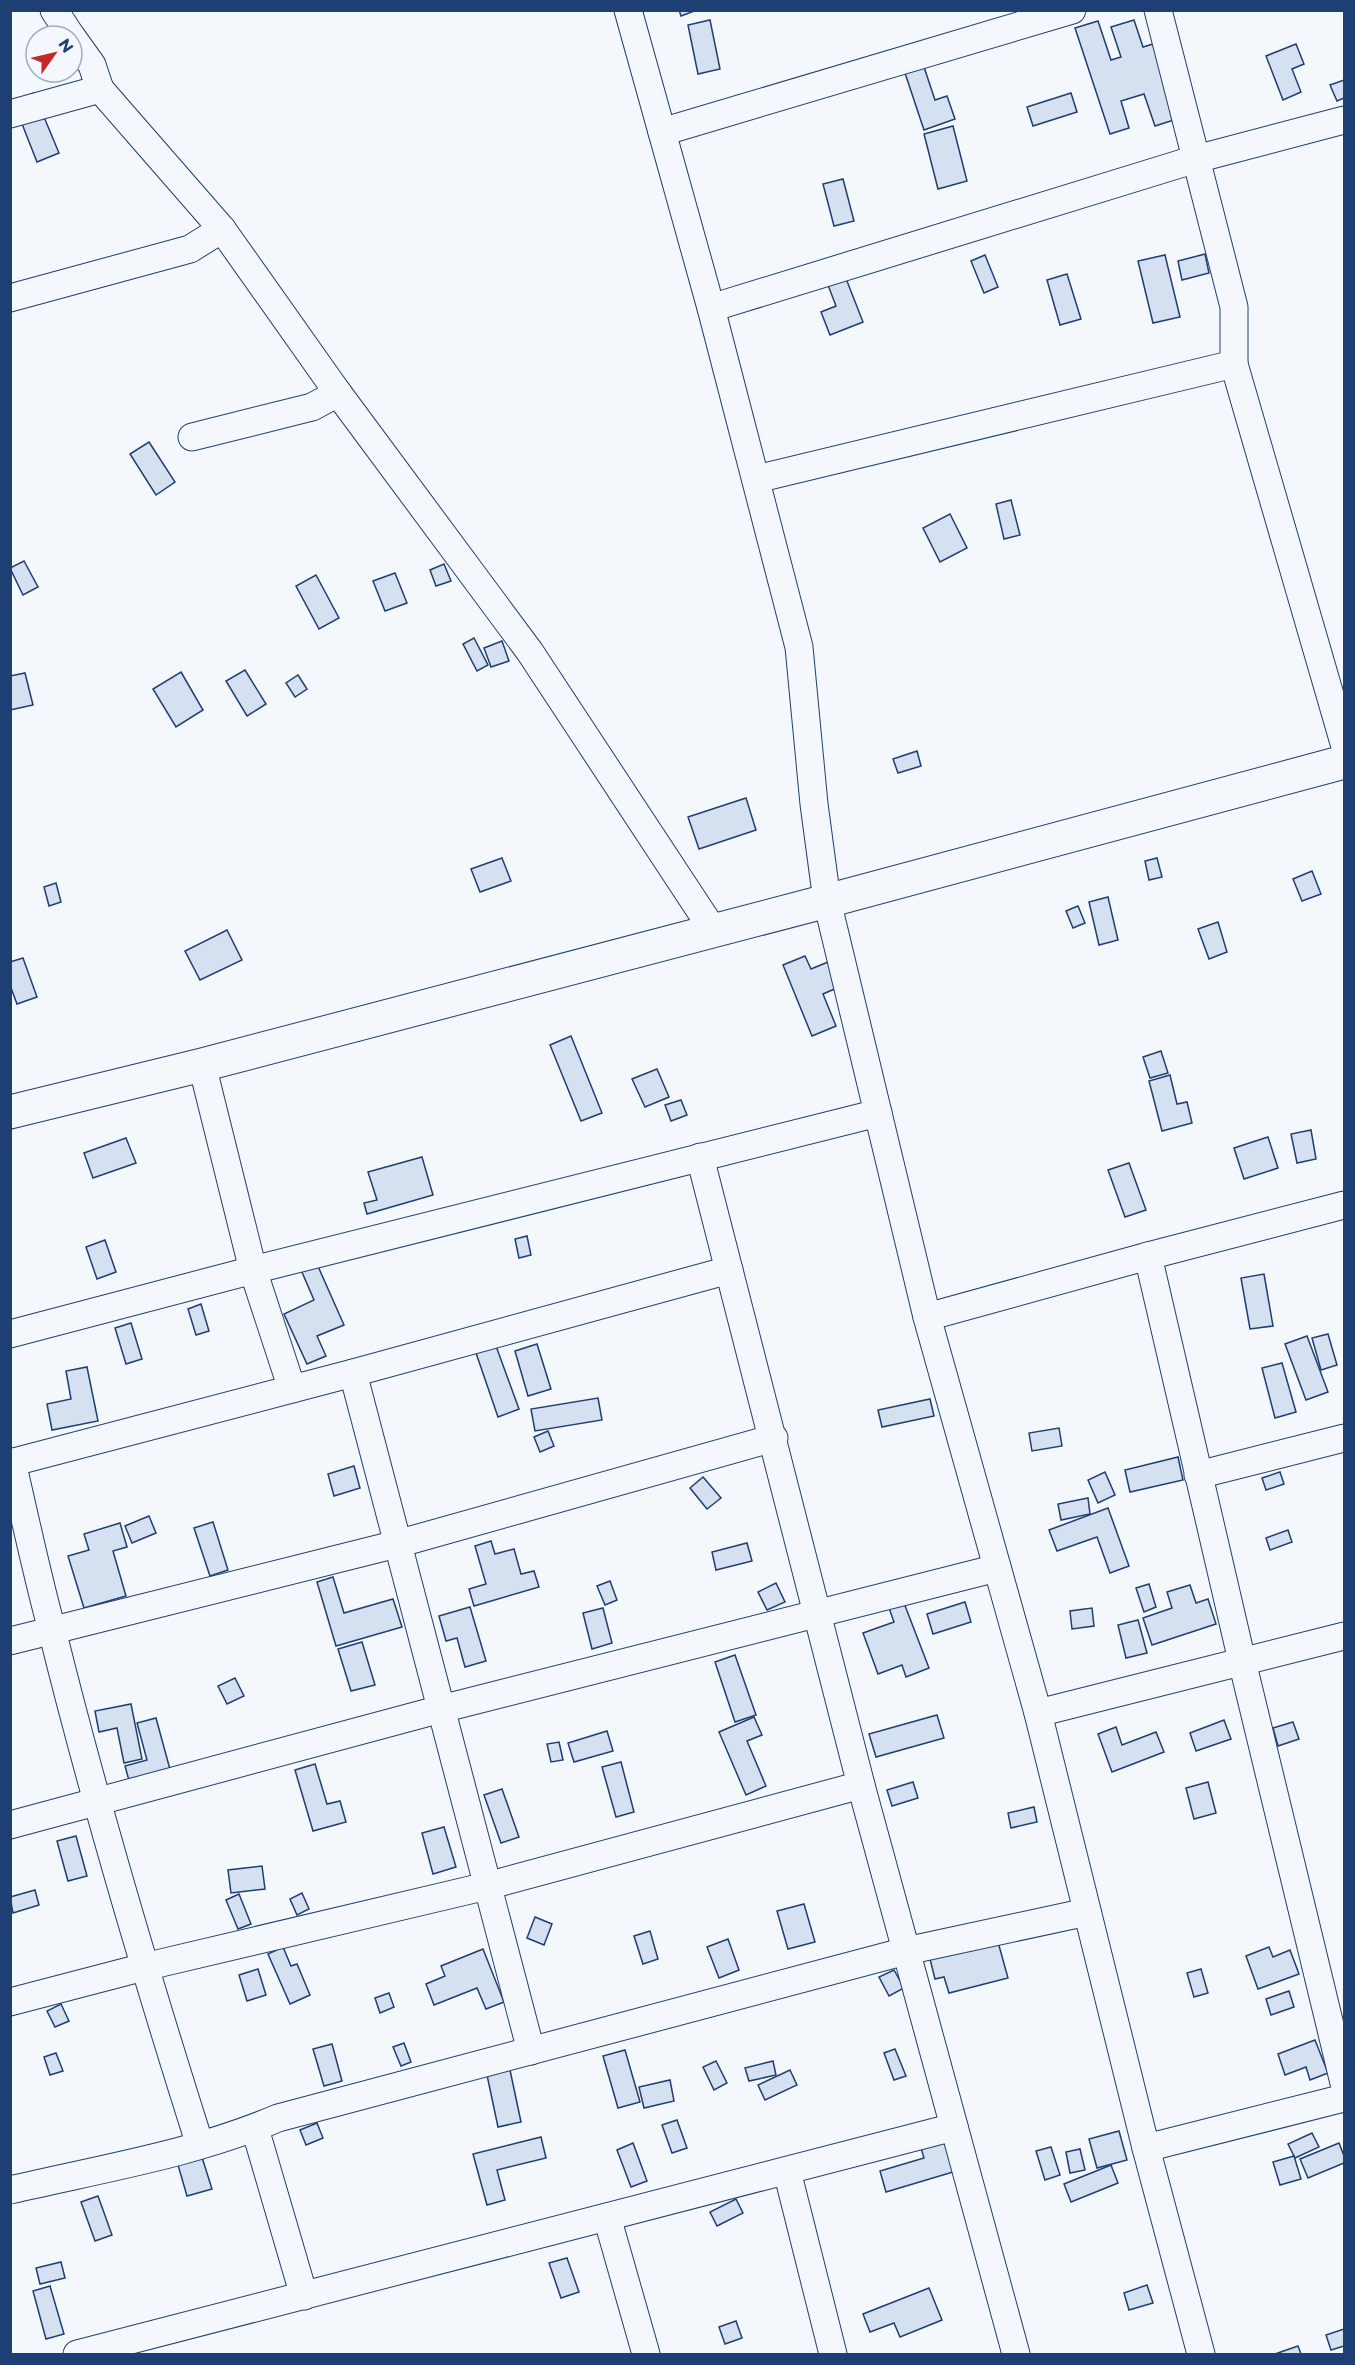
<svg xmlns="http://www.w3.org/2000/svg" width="1355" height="2365" font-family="Montserrat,sans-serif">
  <rect width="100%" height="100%" fill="#f4f7fb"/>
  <!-- building -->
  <g fill="#d5e0f0" stroke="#1d3f73" stroke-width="1.5">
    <path d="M679,10h18l-16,6z"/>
    <path d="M710,20l10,49 -22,5 -10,-49z"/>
    <path d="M1134,20l9,27 10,-3 24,75 -22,7 -11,-32 -23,7 8,27 -19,6 -35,-106 23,-7 13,39 10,-3 -10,-30z"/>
    <path d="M1296,44l8,20 -12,5 9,23 -18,8 -17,-44z"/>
    <path d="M921,58l14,42 12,-4 8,23 -31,11 -22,-66z"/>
    <path d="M1344,80v18l-7,3 -7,-16z"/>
    <path d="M34,93l25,60 -22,9 -24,-61z"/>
    <path d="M1071,93l6,19 -44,14 -6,-19z"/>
    <path d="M953,126l14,55 -29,8 -14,-55z"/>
    <path d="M843,179l11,42 -20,5 -11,-42z"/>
    <path d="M1205,254l4,19 -27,7 -4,-19z"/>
    <path d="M985,255l13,32 -14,6 -13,-32z"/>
    <path d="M1165,255l15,62 -27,6 -15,-62z"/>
    <path d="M838,258l25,64 -33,13 -9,-23 15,-6 -16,-42z"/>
    <path d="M1067,274l14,45 -21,6 -13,-45z"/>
    <path d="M149,442l26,40 -19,13 -26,-41z"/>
    <path d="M1011,500l9,35 -16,4 -8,-35z"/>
    <path d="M950,514l17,34 -27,14 -17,-34z"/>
    <path d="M24,561l14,26 -15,8 -13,-27z"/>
    <path d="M444,564l7,17 -15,5 -6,-16z"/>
    <path d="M395,573l12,30 -22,8 -12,-30z"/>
    <path d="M316,575l23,43 -20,11 -23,-43z"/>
    <path d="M474,638l14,27 -11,6 -14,-27z"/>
    <path d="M502,641l7,20 -18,6 -7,-19z"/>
    <path d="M245,670l21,34 -19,12 -21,-35z"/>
    <path d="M181,672l22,38 -27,17 -23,-38z"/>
    <path d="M25,673l8,32 -23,5v-34z"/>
    <path d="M298,675l9,14 -12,8 -9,-14z"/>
    <path d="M917,751l4,15 -23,7 -5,-14z"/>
    <path d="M746,798l10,32 -57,19 -11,-32z"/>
    <path d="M502,858l9,23 -31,11 -9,-23z"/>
    <path d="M1157,858l5,19 -13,3 -4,-19z"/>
    <path d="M1312,871l9,23 -19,7 -9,-22z"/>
    <path d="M56,883l5,19 -12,4 -5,-19z"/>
    <path d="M1108,897l10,43 -19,5 -10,-43z"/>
    <path d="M1078,906l7,17 -12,5 -7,-17z"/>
    <path d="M1218,922l9,30 -18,7 -11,-30z"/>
    <path d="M227,930l15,30 -42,20 -15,-29z"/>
    <path d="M805,956l6,13 17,-7 11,25 -16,7 13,32 -24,10 -29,-71z"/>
    <path d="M23,958l14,39 -20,7 -7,-19v-23z"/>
    <path d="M571,1036l31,77 -21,8 -31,-76z"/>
    <path d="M1161,1051l7,22 -18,5 -7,-21z"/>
    <path d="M657,1069l12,28 -24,10 -13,-28z"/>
    <path d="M1170,1075l7,29 10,-2 5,21 -30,8 -13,-50z"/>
    <path d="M681,1100l6,15 -16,6 -6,-16z"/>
    <path d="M1311,1130l5,29 -19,4 -6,-29z"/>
    <path d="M1268,1137l10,31 -34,11 -10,-31z"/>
    <path d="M126,1138l10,25 -43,15 -9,-25z"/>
    <path d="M422,1157l11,38 -66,19 -3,-11 13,-3 -9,-28z"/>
    <path d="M1129,1163l17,47 -21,7 -17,-47z"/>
    <path d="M527,1236l4,19 -12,3 -4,-19z"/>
    <path d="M105,1240l11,32 -19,7 -11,-32z"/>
    <path d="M317,1264l27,61 -27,11 9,20 -19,8 -23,-50 30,-14 -13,-30z"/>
    <path d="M1264,1274l9,52 -23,3 -9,-51z"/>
    <path d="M201,1304l8,27 -13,4 -8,-26z"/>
    <path d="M131,1323l11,36 -16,5 -11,-36z"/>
    <path d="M1328,1334l9,31 -16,5 -9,-32z"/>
    <path d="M1307,1336l21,56 -22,8 -21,-56z"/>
    <path d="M537,1344l14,45 -23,7 -13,-45z"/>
    <path d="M496,1346l23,63 -21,8 -22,-64z"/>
    <path d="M1282,1363l14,49 -21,6 -13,-50z"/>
    <path d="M87,1367l11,54 -46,9 -5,-26 24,-5 -5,-28z"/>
    <path d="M598,1398l4,22 -67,11 -4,-22z"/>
    <path d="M930,1399l4,17 -52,11 -4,-17z"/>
    <path d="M1059,1428l3,18 -30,5 -3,-18z"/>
    <path d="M548,1431l6,15 -14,6 -6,-15z"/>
    <path d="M1178,1457l5,23 -53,12 -5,-22z"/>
    <path d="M354,1466l6,22 -26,8 -6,-22z"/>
    <path d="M1105,1472l10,23 -17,8 -10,-23z"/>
    <path d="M1280,1472l4,12 -18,6 -4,-12z"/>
    <path d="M703,1477l18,21 -14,11 -17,-21z"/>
    <path d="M1088,1498l2,16 -29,6 -3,-16z"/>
    <path d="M1108,1508l21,58 -19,7 -13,-36 -40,14 -8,-21z"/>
    <path d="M149,1516l7,17 -24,10 -7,-17z"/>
    <path d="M213,1522l15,48 -18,6 -16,-48z"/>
    <path d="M120,1523l7,24 -14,4 13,45 -42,12 -16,-52 21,-6 -5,-16z"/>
    <path d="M1288,1530l4,12 -22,8 -4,-12z"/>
    <path d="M491,1541l4,13 19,-5 7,25 13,-3 5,16 -65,19 -5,-17 17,-5 -11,-38z"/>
    <path d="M747,1543l5,18 -36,9 -4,-18z"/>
    <path d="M333,1577l11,36 49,-14 9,28 -66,19 -19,-64z"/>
    <path d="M610,1581l7,19 -12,5 -8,-19z"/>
    <path d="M776,1583l9,19 -18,8 -9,-18z"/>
    <path d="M1149,1584l7,23 -12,5 -8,-24z"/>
    <path d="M1190,1585l6,18 12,-4 8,25 -64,21 -9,-27 29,-10 -5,-16z"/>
    <path d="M965,1602l6,20 -38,12 -6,-20z"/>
    <path d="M904,1603l25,65 -23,9 -4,-12 -24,9 -15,-41 31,-11 -5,-14z"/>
    <path d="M470,1607l16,54 -21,6 -8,-29 -11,3 -7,-25z"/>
    <path d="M603,1608l9,35 -20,6 -9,-36z"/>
    <path d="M1092,1608l2,18 -22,3 -2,-18z"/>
    <path d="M1138,1620l9,33 -21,5 -8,-33z"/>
    <path d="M362,1642l13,43 -24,6 -13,-42z"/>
    <path d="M735,1655l21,60 -21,7 -20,-60z"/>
    <path d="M235,1678l9,18 -17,8 -9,-18z"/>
    <path d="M131,1704l11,55 -18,4 -7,-35 -18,4 -4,-21z"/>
    <path d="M937,1715l7,23 -68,19 -7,-23z"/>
    <path d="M754,1717l8,18 -15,6 19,45 -20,9 -27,-63z"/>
    <path d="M156,1718l15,55 -41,11 -5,-18 22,-6 -10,-37z"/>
    <path d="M1224,1720l7,19 -35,12 -6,-18z"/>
    <path d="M1293,1722l6,17 -21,7 -5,-18z"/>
    <path d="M1116,1727l6,18 34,-13 8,20 -52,20 -14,-38z"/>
    <path d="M607,1731l6,20 -39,11 -6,-19z"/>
    <path d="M559,1742l4,18 -12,2 -4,-18z"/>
    <path d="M621,1762l13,50 -18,5 -14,-50z"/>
    <path d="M315,1764l12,40 13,-3 6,21 -33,9 -18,-61z"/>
    <path d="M913,1782l5,16 -26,8 -5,-16z"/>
    <path d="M1208,1782l8,31 -22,6 -8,-31z"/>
    <path d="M502,1789l17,48 -18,6 -17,-48z"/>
    <path d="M1034,1807l3,15 -26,6 -3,-15z"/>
    <path d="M444,1827l12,40 -23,7 -11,-41z"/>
    <path d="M76,1836l11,40 -19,5 -11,-40z"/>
    <path d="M262,1866l3,23 -34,4 -3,-23z"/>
    <path d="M35,1890l4,15 -26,8 -3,-16z"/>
    <path d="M302,1893l7,16 -12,6 -7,-16z"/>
    <path d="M239,1894l12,30 -13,5 -12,-29z"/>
    <path d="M804,1904l11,38 -27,7 -11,-38z"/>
    <path d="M535,1917l17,7 -8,21 -17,-7z"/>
    <path d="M650,1931l8,28 -15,5 -9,-28z"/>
    <path d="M728,1939l11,31 -20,8 -12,-31z"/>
    <path d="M998,1942l10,36 -59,15 -5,-16 -9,2 -5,-20z"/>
    <path d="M283,1947l8,19 6,-2 13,31 -20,9 -22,-50z"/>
    <path d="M1269,1947l4,10 17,-7 9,24 -41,15 -12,-33z"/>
    <path d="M483,1949l21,53 -18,7 -9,-21 -43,17 -8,-21 19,-8 -4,-10z"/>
    <path d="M258,1969l8,26 -19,6 -8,-26z"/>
    <path d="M1201,1969l7,24 -14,4 -7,-24z"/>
    <path d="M894,1970l10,18 -15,8 -10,-19z"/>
    <path d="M1289,1991l5,16 -23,8 -5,-16z"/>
    <path d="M389,1993l5,14 -14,6 -5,-15z"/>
    <path d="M61,2004l8,17 -14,6 -8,-16z"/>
    <path d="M1315,2040l13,33 -18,7 -4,-13 -21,8 -7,-21z"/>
    <path d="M404,2043l7,19 -10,4 -8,-19z"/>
    <path d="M332,2044l10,37 -18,5 -11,-37z"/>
    <path d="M895,2049l11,27 -12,4 -10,-27z"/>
    <path d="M625,2050l15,52 -22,6 -15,-52z"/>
    <path d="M56,2053l7,18 -13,4 -6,-18z"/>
    <path d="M716,2061l11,22 -13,7 -11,-23z"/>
    <path d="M773,2061l3,14 -27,6 -4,-13z"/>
    <path d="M510,2070l11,52 -23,5 -11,-52z"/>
    <path d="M790,2070l7,15 -32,15 -7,-15z"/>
    <path d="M670,2080l4,21 -30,7 -5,-21z"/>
    <path d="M677,2120l10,28 -15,5 -10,-28z"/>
    <path d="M317,2123l6,15 -17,7 -6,-15z"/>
    <path d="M1119,2131l8,29 -30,8 -8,-29z"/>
    <path d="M1312,2133l7,14 -24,11 -7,-14z"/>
    <path d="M541,2137l5,21 -49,12 8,30 -18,5 -14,-51z"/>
    <path d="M944,2141l9,31 -67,20 -6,-21 44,-13 -3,-10z"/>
    <path d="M633,2143l14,38 -16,6 -14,-37z"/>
    <path d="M1339,2143l5,13v7l-36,15 -8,-19z"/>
    <path d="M1051,2147l9,28 -15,5 -9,-29z"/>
    <path d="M1080,2149l5,21 -15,3 -4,-21z"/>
    <path d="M200,2151l12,38 -25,7 -11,-38z"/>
    <path d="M1294,2156l7,23 -21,6 -7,-23z"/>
    <path d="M1111,2165l7,18 -47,19 -7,-18z"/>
    <path d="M98,2196l14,39 -17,6 -14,-39z"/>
    <path d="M736,2199l7,14 -26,13 -7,-14z"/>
    <path d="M567,2258l12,34 -18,6 -12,-35z"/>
    <path d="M61,2262l4,16 -25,6 -4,-16z"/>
    <path d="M1147,2285l6,18 -24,7 -5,-17z"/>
    <path d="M50,2286l14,48 -18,5 -13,-48z"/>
    <path d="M929,2288l13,32 -42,17 -6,-14 -24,9 -7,-18z"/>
    <path d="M736,2321l6,17 -17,6 -6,-17z"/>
    <path d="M1344,2329v17l-13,4 -5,-15z"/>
    <path d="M1298,2346l3,8h-26z"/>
  </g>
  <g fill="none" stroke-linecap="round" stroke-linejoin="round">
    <!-- minor casing -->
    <g stroke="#1d3f73" stroke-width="29">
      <g id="minor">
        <path d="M54,10l17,26"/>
        <path d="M628,10l83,298 88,339 15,157 13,97 100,416 111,396 108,435 55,206"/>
        <path d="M1158,10l76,297v57l110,379"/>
        <path d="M72,37l20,28 8,24 122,140 116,164 192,259 183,278"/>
        <path d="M10,114l90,-25"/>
        <path d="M662,132l410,-122"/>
        <path d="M10,298l180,-49 32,-20"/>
        <path d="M711,308l485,-149 148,-39"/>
        <path d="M192,437l120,-30 26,-14"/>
        <path d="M756,479l478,-115"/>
        <path d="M202,1065l51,205 39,119"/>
        <path d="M700,1157l161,628 155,569"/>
        <path d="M1148,1256l94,405 102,422"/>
        <path d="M927,1317l221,-61 196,-51"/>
        <path d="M10,1334l243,-64 625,-157"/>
        <path d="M353,1373l178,678"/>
        <path d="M12,1462c13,56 25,113 40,168 43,174 94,345 148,515"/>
        <path d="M10,1463l343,-90 376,-103"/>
        <path d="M1198,1475l146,-37"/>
        <path d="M10,1641l387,-97 377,-106"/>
        <path d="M1038,1713l306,-77"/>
        <path d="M10,1825l431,-116 556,-141"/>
        <path d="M10,2002l134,-35 343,-81 374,-101"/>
        <path d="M253,2129l6,13 45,154"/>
        <path d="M1146,2148l198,-50"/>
        <path d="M787,2171l46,183"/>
        <path d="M10,2190c90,-21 184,-36 268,-72l628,-167 181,-39"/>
        <path d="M607,2217l39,137"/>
        <path d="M77,2354l877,-227"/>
      </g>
    </g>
    <!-- major casing -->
    <g stroke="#1d3f73" stroke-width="35">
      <path id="major" d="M10,1112l192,-47 625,-164 517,-139"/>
    </g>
    <!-- minor -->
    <use href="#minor" stroke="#f4f7fb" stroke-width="27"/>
    <!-- major -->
    <use href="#major" stroke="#f4f7fb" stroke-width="33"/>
  </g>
  <!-- border -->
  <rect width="1355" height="2365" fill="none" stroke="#1d3f73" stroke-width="24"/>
  <!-- north arrow -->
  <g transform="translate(54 54) rotate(56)"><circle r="28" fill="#f4f7fb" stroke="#9eadc5" stroke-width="1.5"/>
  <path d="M0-4.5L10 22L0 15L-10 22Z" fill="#c62828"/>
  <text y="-9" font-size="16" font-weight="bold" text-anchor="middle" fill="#1d3f73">N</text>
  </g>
</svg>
